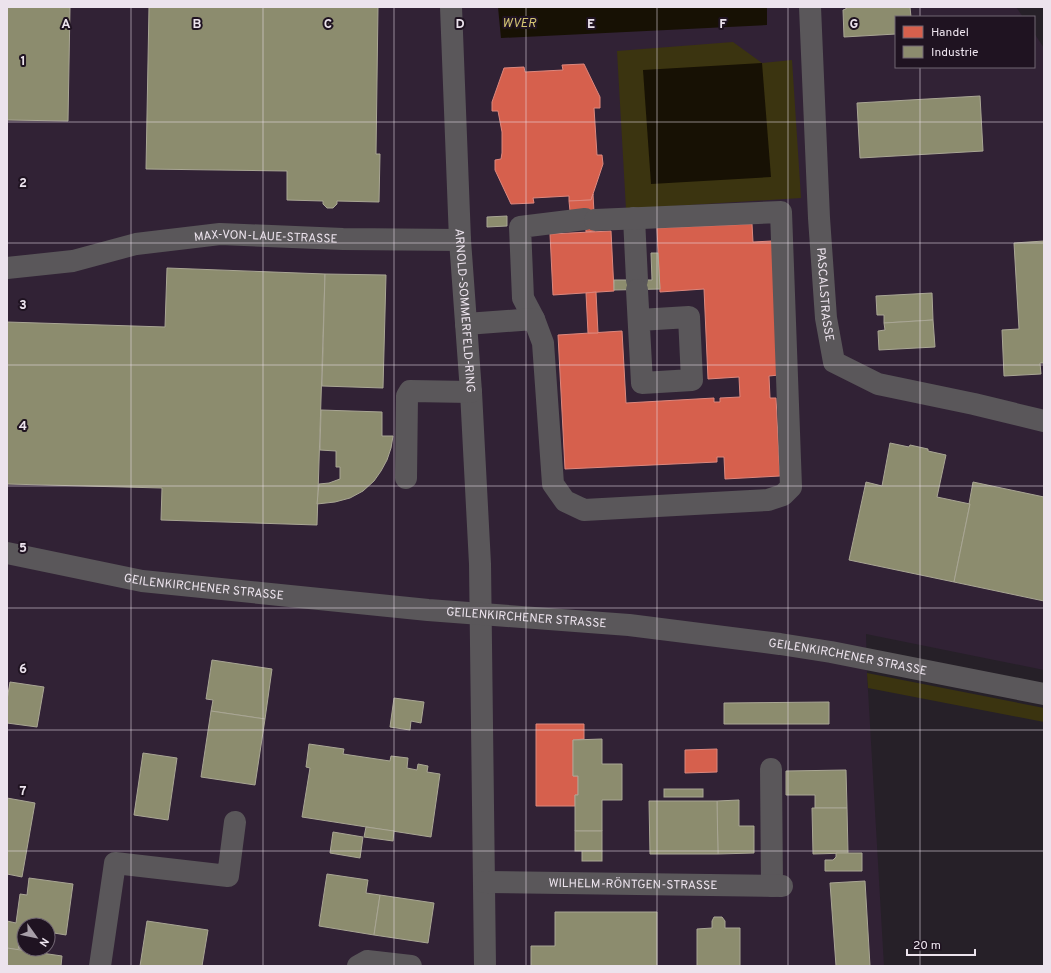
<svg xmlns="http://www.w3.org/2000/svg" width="1051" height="973" font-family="Overpass,sans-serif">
  <rect width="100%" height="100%" fill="#262028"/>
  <!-- built -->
  <path fill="#312235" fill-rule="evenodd" d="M7,7h1009l7,10h-127v50h138v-34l10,15v622l-178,-36 1,39 17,293h-877zM24,925h24v24h-24z"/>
  <!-- green -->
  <g fill="#3b3410">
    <path d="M733,42l29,21 30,-3 9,138 -175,11 -9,-158z"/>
    <path d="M867,673l177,35v14l-176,-34z"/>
  </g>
  <!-- water -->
  <g fill="#171104">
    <path d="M498,7h269v18l-266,13z"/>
    <path d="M762,63l9,114 -120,7 -8,-114z"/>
  </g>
  <!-- shops -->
  <g fill="#d6604d" stroke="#dd877d">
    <path d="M584,64l16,33v11h-6l3,47h5l1,9 -12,36 -22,1v-5l-36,2 1,5 -23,1 -16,-34v-10l6,-1 1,-6v-21l-4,-21h-6v-9l12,-34 20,-1 1,5 38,-2 -1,-5z"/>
    <path d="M593,194l2,37 -9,1 -1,-22 -15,1 -1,-10 22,-1z"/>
    <path d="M752,224l1,18 19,-1 7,134 -10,1 1,22h6l4,78 -55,3 -1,-22h-7v5l-152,7 -7,-134 64,-4 4,72 88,-5v4h6v-4l20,-1 -1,-20 -31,2 -4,-90 -44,3 -3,-64z"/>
    <path d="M611,231l3,60 -61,4 -3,-61z"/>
    <path d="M596,292l2,41h-10l-2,-40z"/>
    <path d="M536,724h48v15l-11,1v36h5v19h-3v11h-39z"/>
    <path d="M717,749v23l-32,1v-23z"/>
  </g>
  <!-- industry -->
  <g fill="#8c8c6e" stroke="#a9a694">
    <path d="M7,7h63l-2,114 -61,-1z"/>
    <path d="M149,7h229l-2,147h4l-1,48 -42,-1v3l-4,4h-6l-4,-4v-3l-36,-1v-29l-141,-2z"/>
    <path d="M846,7h64l1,10h-15v17l-52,3 -1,-27 3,-1z"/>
    <path d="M980,96l3,55 -123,7 -3,-55z"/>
    <path d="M507,216v10l-20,1v-10z"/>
    <path d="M1044,241v122h-4l1,11 -37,2 -2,-46 17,-1 -5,-86z"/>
    <path d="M651,253h7l2,36 -46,1v-10h38z"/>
    <path d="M167,268l158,6 -8,251 -156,-5 1,-32 -155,-4v-162l158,5z"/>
    <path d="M325,274l61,1 -3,113 -61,-2z"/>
    <path d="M932,293l1,27 -49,3v-8h-7l-1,-19z"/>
    <path d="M933,320l2,27 -56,3 -1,-19 7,-1 -1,-7z"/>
    <path d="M321,410l61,2v24h11l-2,12 -4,12 -6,11 -7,10 -11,10 -13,7 -15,4 -18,2 2,-20 10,-1 11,-4v-12h-4v-16l-16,-1z"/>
    <path d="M890,443l19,4 1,-2 18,4v2l18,4 -9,42 33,7 -16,78 -105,-22 17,-78 16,4z"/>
    <path d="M973,482l71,15v104l-90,-19 16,-78h-1z"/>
    <path d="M212,660l60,9 -7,50 -54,-8 2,-11 -7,-1z"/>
    <path d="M10,682l34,5 -7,40 -30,-4v-23z"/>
    <path d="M394,698l30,4 -3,21 -10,-2 -1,9 -20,-3z"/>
    <path d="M829,702v22h-105v-21z"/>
    <path d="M211,711l54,8 -10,66 -54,-8z"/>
    <path d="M602,739v25h20v36h-20v31h-27v-36h3v-19h-5v-36z"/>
    <path d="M309,744l35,5 -1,5 47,7 1,-5 17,2 -1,10 10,2 1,-6 10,2 -1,6 13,2 -9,63 -129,-20 8,-49 -4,-1z"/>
    <path d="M143,753l34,5 -9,62 -34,-5z"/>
    <path d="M846,770l1,38h-32v-13h-29v-24z"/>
    <rect x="664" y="789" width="39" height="8"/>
    <path d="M7,798l28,5 -13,74 -15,-3z"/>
    <path d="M739,800v26h15v27l-36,1 -1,-53z"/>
    <path d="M649,801h68l1,53h-68z"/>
    <path d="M812,808h35l1,45 -35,1z"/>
    <path d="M366,827l28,4 -1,10 -29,-4z"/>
    <rect x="575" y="831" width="27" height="20"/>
    <path d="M333,832l30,5 -3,21 -30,-5z"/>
    <rect x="582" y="851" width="20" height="10"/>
    <path d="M836,853h26v18h-37v-11h8l3,-3z"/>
    <path d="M327,874l41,6 -2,13 14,2 -6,40 -55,-9z"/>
    <path d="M29,878l44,6 -7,51 -18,-3v-7h-24v4l-2,-1 -4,22 -11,-2v-27l9,2 4,-29 7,1z"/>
    <path d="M865,881l5,85h-34l-6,-83z"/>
    <path d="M380,895l54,8 -6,40 -54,-8z"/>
    <path d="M555,912h102v54h-126v-20h24z"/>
    <path d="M714,917h8l3,4v7h15v38h-43v-37l15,-1v-7z"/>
    <path d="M147,921l61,9 -6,36h-62z"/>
    <path d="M22,928l2,1v20h20v3l-25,-3z"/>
    <path d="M7,948l55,8 -1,10h-54z"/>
  </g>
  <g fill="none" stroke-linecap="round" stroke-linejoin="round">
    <!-- minor -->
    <g stroke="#5a575a" stroke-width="22">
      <path id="s1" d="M451,7l9,233 11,152 9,172 5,402"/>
      <path id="s2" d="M810,7l9,211 7,100 8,44 44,22 96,20 70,17"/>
      <path d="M634,218l3,62"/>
      <path id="s3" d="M7,268l66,-7 63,-17 84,-10 123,5 117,1"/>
      <path d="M637,290l5,93 50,-3 -3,-63 -50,3"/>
      <path d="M534,319l-11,-21 -3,-71 65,-8"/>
      <path d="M466,324l68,-5 9,24 10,141 12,17 19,9 184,-10 15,-5 8,-8 -10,-275 -186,8"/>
      <path d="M406,478l1,-82 3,-5 61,1"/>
      <path id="s4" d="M7,553l135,28 286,29 201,15 151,19 51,8 213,42"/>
      <path d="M771,769l1,117"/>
      <path id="s5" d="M484,882l298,4"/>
      <path d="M100,966l15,-103 113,13 7,-54"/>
      <path d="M358,966l9,-5 44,5"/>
    </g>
  </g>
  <!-- grid -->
  <path fill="none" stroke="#ece3ed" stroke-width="1" stroke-opacity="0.55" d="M131,7v959M263,7v959M394,7v959M526,7v959M657,7v959M788,7v959M920,7v10M920,67v899M7,122h1037M7,243h1037M7,365h1037M7,486h1037M7,608h1037M7,730h1037M7,851h1037"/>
  <g text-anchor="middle" stroke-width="4" stroke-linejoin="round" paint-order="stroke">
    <!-- street labels -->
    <g font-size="12" fill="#ece3ed" stroke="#1f1321">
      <text dy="4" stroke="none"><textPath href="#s3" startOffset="262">MAX-VON-LAUE-STRASSE</textPath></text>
      <text dy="4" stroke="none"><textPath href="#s2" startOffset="288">PASCALSTRASSE</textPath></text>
      <text dy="4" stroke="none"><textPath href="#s1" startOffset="304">ARNOLD-SOMMERFELD-RING</textPath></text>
      <text dy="4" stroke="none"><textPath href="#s4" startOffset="200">GEILENKIRCHENER STRASSE</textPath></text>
      <text dy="4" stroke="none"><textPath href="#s4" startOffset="524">GEILENKIRCHENER STRASSE</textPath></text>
      <text dy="4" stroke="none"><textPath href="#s4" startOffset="848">GEILENKIRCHENER STRASSE</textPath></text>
      <text dy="4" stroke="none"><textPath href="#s5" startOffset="149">WILHELM-RÖNTGEN-STRASSE</textPath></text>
    </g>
    <!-- water labels -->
    <g font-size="13" font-style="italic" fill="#d4c572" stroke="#1f1321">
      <text x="519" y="27">WVER</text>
    </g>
  </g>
  <g font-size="13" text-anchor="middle" font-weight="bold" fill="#ece3ed" stroke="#1f1321" stroke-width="4" stroke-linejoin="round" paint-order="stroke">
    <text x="66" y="28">A</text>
    <text x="197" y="28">B</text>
    <text x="328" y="28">C</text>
    <text x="460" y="28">D</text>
    <text x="591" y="28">E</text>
    <text x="723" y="28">F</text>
    <text x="854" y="28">G</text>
    <text x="23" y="65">1</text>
    <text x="23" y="187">2</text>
    <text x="23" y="309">3</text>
    <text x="23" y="430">4</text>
    <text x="23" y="552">5</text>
    <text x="23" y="673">6</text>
    <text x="23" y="795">7</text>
  </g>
  <!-- border -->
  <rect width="1051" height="973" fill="none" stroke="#ece3ed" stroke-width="16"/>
  <!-- legend -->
  <rect x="895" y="16" width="140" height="52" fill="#1f1321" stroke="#716673"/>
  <rect x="903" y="26" width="20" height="12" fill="#d6604d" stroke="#716673"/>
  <text x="931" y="36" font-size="12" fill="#ece3ed">Handel</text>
  <rect x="903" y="46" width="20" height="12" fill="#8c8c6e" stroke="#716673"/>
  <text x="931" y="56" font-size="12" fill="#ece3ed">Industrie</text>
  <!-- north arrow -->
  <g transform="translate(36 937) rotate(123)"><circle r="19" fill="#1f1321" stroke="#716673"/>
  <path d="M0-3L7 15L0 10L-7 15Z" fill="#a79fa8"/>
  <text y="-6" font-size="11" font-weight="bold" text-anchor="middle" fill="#ece3ed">N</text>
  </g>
  <!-- scale -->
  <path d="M907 949v6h68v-6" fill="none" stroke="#ece3ed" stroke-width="2"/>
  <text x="913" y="949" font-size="12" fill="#ece3ed" stroke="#1f1321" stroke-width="3" paint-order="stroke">20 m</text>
</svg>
